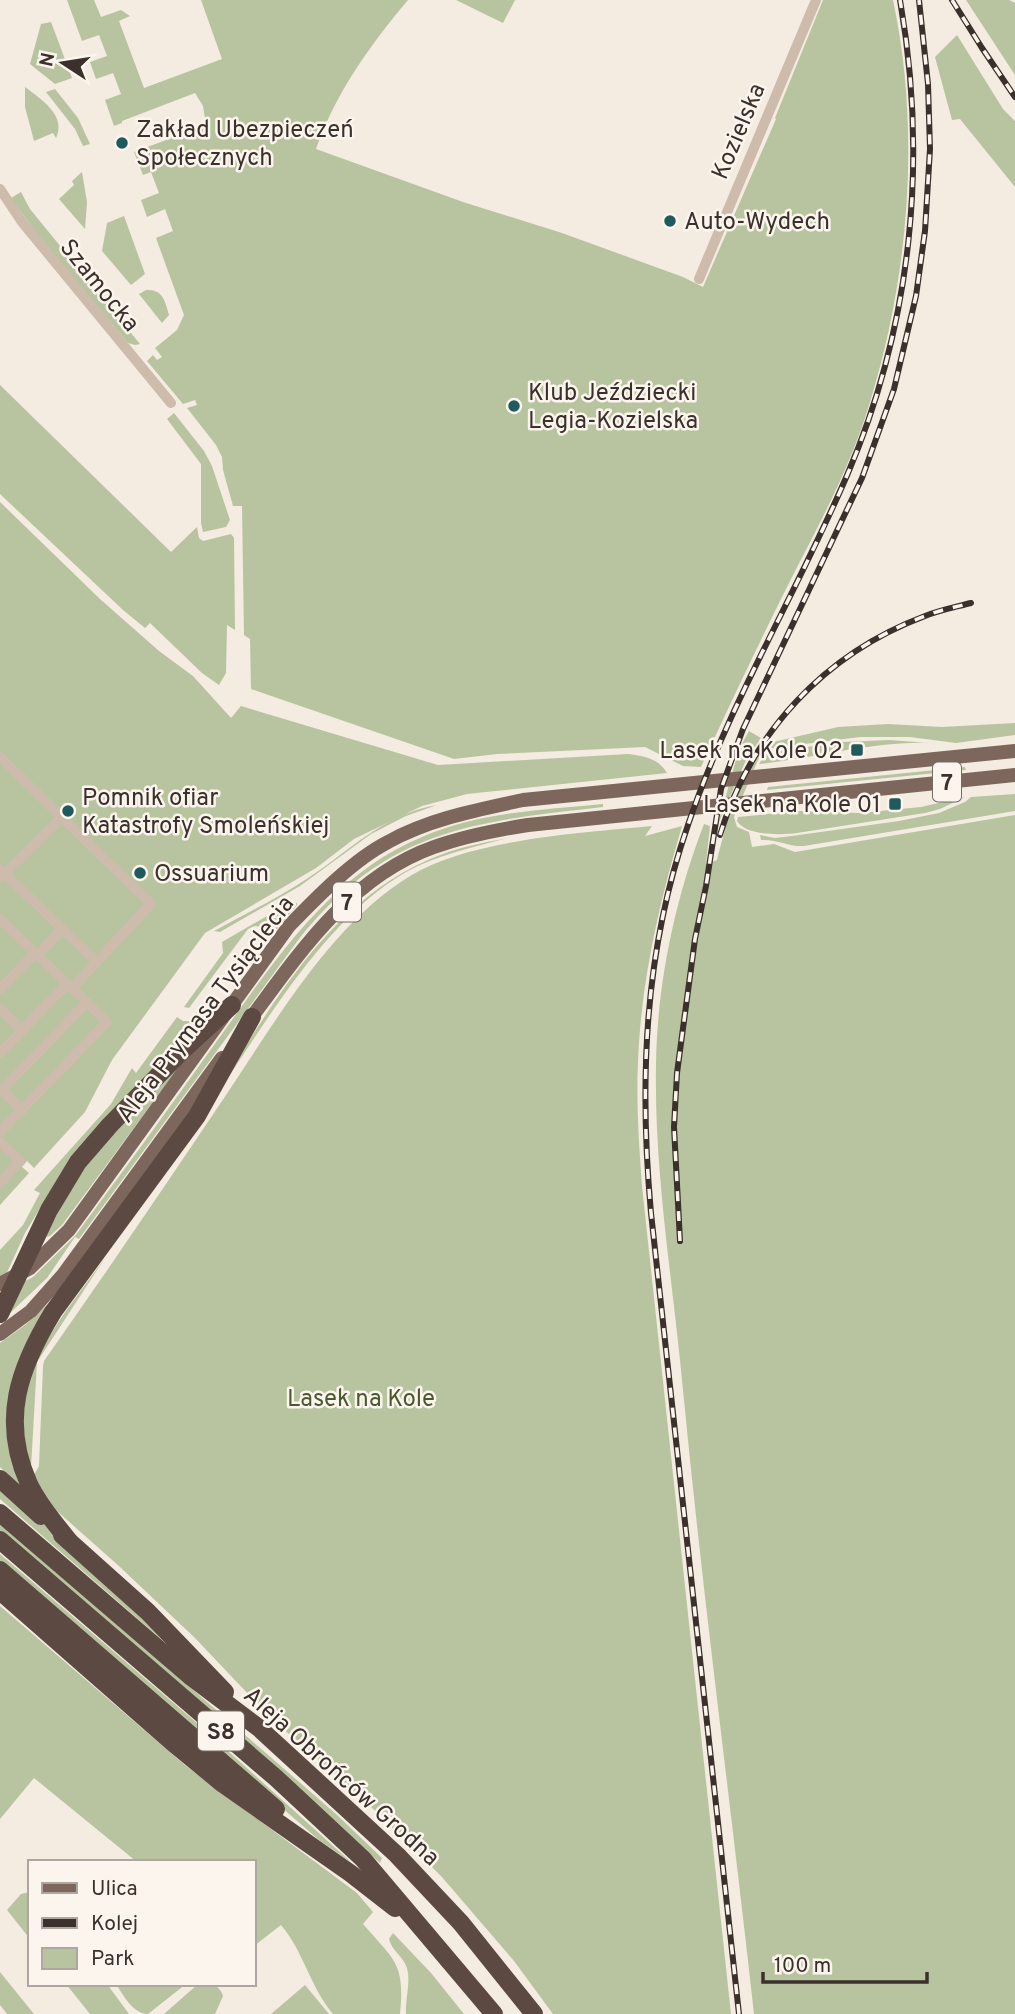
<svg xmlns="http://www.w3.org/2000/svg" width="1015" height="2014" font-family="Overpass,sans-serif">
  <rect width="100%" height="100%" fill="#f4ebe1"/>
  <!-- green -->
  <g fill="#b8c4a0">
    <path d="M67,0h27l7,17 20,-7 9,6 -11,5 25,67 78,-29 -21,-59h207c-38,45 -73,94 -92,149l147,53 99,31 121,44 20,10 73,-168 -1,-1 48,-118h70c28,131 16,275 -23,402 -19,65 -52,124 -82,183 -30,60 -59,121 -87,182l-18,-1 -38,-19 -148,7 -43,5 -203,-70 -1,-50 -6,-4 -2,-129h-9l-10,-36 -1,-13 -6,-12 -29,-37 10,-3 -2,-5 -12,4 -36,-43 6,-6 4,5 5,-3 -7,-9 22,-18 7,-15 -28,-77 17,-7 -8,-22 -18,8 -6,-17 18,-7 -8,-21 -8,3 -9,-23 72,-27 -3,-19 -8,-13 -73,28v2l-8,3 -9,-26 16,-6 -8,-21 -17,6 -6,-17 17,-6 -8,-21 -17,6z"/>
    <path d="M456,0h59l-12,23z"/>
    <path d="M966,0h43l6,3v72z"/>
    <path d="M51,22l21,56 -17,6 -25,-20 11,-40z"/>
    <path d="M957,35l46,74 12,12v66l-55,-68 -8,1 -17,-63z"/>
    <path d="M25,87c16,12 42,29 31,51l-3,-5 -19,8 -9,-34z"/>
    <path d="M55,89l23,29 12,26 -7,2 -8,-17 -29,-37z"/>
    <path d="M82,172l5,30 -2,27 -26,-30 15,-14 -2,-4z"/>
    <path d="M21,192l9,17 110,135 -5,1 -7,-2 -91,-109 -26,-36z"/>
    <path d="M124,216l21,58 -14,11 -29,-34 5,-28z"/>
    <path d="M146,290c17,-1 19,11 23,25l-7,8 -23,-29z"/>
    <path d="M0,385l171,167 26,-25 2,11 4,3 28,-7 3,4 1,92 -8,-5 -1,48 -7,12 -17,-12 -52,-50 -5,5 -22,-18 -123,-116z"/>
    <path d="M174,413l30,38 8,15 18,54 -4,7 -23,5 -2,-9v-59l-34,-45z"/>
    <path d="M0,502l100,97 59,52 34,25 38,42 10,-12 197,59 190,-11c16,2 30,4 39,19l-200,21 -45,12 -68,33 -38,29 -111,65 -93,127 -27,52 -51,56 -7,-7 -5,6 7,6 -29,32z"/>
    <path d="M1015,723v12l-59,8 -46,-6h-50l-95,12 -5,6 -26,62 3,10 12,5 3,15 22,-3 21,8 220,-37v1199h-261c-23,-208 -51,-416 -71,-624 -10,-108 -29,-216 -27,-325 1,-81 19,-166 48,-241l6,2 -4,38 11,-4c8,-32 26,-97 52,-117l69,-16 50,-3 54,3z"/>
    <path d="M749,731l12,7 -15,22 -28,64 21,-75z"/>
    <path d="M889,740l41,3c-58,-2 -113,15 -171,21l7,-11 75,-11z"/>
    <path d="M965,767l1,3 -199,20 1,-3z"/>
    <path d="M1015,794v17l-211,35c-15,1 -27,-7 -43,-6l-1,-5 15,3 17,-2 107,-15 40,-8 26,-11 6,-5z"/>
    <path d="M965,797l-25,12 -15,4 -128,20c-16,2 -51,3 -60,-12l1,-4 60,-6 62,2 61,-6z"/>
    <path d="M603,804v3c-131,15 -216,22 -304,132l-220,300 -4,-2 -28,41 -37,35 15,-32 8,-4 42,-41c45,-61 90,-122 134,-184 60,-82 115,-174 213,-215 57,-25 120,-27 181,-33z"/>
    <path d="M437,805l-31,11 -35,18 -71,52 -80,46 -6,-1c31,-17 64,-33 94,-53 43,-28 75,-64 129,-73z"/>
    <path d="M652,826l-7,10 37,-10c-23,78 -41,155 -44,236 -2,41 1,83 4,124l89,828h-178l-39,-53 -73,-85 -74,-73 -95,-84 -77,-81 -75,-71 -63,-56 -20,-28 -3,-8 5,-9 4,-100 1,-5c59,-84 117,-169 174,-254 54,-79 109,-180 192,-231 61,-37 171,-43 242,-50z"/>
    <path d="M508,838c-34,9 -71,17 -102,34 -83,48 -145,158 -198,236 57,-93 117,-204 222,-249 25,-11 51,-16 78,-21z"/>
    <path d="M291,902l6,1v2l-20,24 -22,-3 -7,3 -59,79 -5,-1 39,-54 -1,-11z"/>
    <path d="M213,1004l2,2 -5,6 -119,122 -23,28 -43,71 -25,55v-38l23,-25 17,-32 -6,-3 77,-86 21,-36 4,5 41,-56 6,4h6l13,-15 6,4z"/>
    <path d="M185,1059l-123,166 -12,11 -5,1 19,-36 31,-49z"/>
    <path d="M105,1258l-68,104 -6,106c-27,-90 25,-142 74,-210z"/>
    <path d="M48,1304l-27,54 6,134 -27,-25v-124l25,-18z"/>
    <path d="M0,1485l115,102 84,85 -199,-173z"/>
    <path d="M0,1522l336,292 46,44 -2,5 -83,-75 -297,-257z"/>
    <path d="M0,1554l198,170 154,139 -33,-23 -319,-277z"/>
    <path d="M0,1606l186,160 171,127 16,19 -10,12c32,37 42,39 37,90h-67c-23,-27 -29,-62 -52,-89l-27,21v-84h-117l-103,-84 -34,41z"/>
    <path d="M30,1892v47l-23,-29 14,-16z"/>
    <path d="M393,1933l38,40 33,41h-58c-1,-14 5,-32 1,-46 -4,-12 -15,-17 -18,-29z"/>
    <path d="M0,1972l34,42h-27l-7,-9z"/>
    <path d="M66,1984h41l22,30h-39z"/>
    <path d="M116,1984h70l-38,30c-16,-1 -24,-18 -32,-30z"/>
    <path d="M198,1984c12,0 21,-1 25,12l-8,18h-51z"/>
    <path d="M305,1985l24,29h-58z"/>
  </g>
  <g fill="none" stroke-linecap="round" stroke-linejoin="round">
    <!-- street -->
    <g stroke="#cdbbac" stroke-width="10">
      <path d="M0,189l22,33 149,181"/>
      <path d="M699,279l117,-279"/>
      <path d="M0,757l151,147 -79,84 -5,-4 -67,69"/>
      <path d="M0,869l97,93"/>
      <path d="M2,876l60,-59"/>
      <path d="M0,919l67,65"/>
      <path d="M38,955l24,-26"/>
      <path d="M0,989l35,-36"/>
      <path d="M0,1009l22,21"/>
      <path d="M0,1088l22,22"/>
      <path d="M0,1092l87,-90"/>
      <path d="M0,1132l107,-110 -35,-34"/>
      <path d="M0,1142l20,19 -20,22"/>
    </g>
    <!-- primary -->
    <g stroke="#7d675c" stroke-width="14">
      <path d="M246,1025c51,-69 103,-148 188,-178 31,-11 62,-17 94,-22l487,-50"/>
      <path d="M0,1284l30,-16 39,-38 220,-304c27,-28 64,-66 99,-84 41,-23 89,-32 135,-42l492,-49"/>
      <path d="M0,1334l31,-23 32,-36 159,-217"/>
    </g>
    <!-- highway -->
    <g stroke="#5c4a42" stroke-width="18">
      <path d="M0,1314l49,-104 29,-48 32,-37 73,-75 49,-45"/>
      <path d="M0,1479l41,37"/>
      <path d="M0,1513l190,163 69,52 138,127 64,68 73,91"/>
      <path d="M62,1535l86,77 77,80"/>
      <path d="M0,1540l276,238 87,81 131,155"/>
      <path d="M69,1541c-14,-18 -30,-36 -40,-57 -29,-64 -10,-116 24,-172l144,-196 55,-99"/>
      <path d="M0,1570l276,239"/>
      <path d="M0,1591l172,151 51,42 127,89 45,35"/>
    </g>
    <!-- rail casing -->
    <g stroke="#3b302b" stroke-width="6">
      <g id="rail">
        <path d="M952,0l30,48 33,49"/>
        <path d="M720,835c31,-102 104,-181 205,-219 15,-6 31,-9 46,-13"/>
        <path d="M680,1241l-6,-114 3,-54 18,-134 11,-53 15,-97 22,-60 119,-251 32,-89 22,-93 9,-65 5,-82 -2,-65 -9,-84"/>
        <path d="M739,2014l-88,-801c-12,-132 -7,-262 37,-388 41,-122 110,-234 160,-352 64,-150 80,-313 52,-473"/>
      </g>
    </g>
    <!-- rail -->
    <use href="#rail" stroke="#fbf5ee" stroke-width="3.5" stroke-dasharray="10" stroke-linecap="butt"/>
  </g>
  <!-- markers -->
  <g fill="#1f5a5e" stroke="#fbf5ee" stroke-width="2.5">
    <circle cx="122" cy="143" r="7"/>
    <circle cx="670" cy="221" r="7"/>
    <circle cx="514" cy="406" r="7"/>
    <rect x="850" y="743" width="14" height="14" rx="3.5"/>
    <rect x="888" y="797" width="14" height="14" rx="3.5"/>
    <circle cx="68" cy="811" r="7"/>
    <circle cx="140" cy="873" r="7"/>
  </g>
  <g text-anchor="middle" stroke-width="5" stroke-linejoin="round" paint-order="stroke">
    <!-- shield labels -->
    <g fill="#fbf5ee" stroke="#756b66" stroke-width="2">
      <rect x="933" y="762.5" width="28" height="39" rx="5"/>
      <rect x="333" y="882.5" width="28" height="39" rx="5"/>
      <rect x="198" y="1711.5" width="46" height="39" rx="5"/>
    </g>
    <g font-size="23" font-weight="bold" fill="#3b302b">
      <text x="947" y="790">7</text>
      <text x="347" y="910">7</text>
      <text x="221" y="1739">S8</text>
    </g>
    <!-- poi labels -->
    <g font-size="24" fill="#3b302b" stroke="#fbf5ee" text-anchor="start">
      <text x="136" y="137">Zakład Ubezpieczeń<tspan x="136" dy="28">Społecznych</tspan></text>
      <text x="684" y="229">Auto-Wydech</text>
      <text x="528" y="400">Klub Jeździecki<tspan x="528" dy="28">Legia-Kozielska</tspan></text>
      <text x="843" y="758" text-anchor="end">Lasek na Kole 02</text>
      <text x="82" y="805">Pomnik ofiar<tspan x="82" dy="28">Katastrofy Smoleńskiej</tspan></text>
      <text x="881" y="812" text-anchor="end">Lasek na Kole 01</text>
      <text x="154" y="881">Ossuarium</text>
    </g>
    <!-- street labels -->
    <g font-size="24" fill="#3b302b" stroke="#fbf5ee">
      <text transform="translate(738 131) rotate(-67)" y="8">Kozielska</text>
      <text transform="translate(100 285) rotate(51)" y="8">Szamocka</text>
      <text transform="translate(205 1009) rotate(-53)" y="8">Aleja Prymasa Tysiąclecia</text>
      <text transform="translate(342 1776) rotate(42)" y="8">Aleja Obrońców Grodna</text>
    </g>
    <!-- park labels -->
    <g font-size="24" fill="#4a5a2e" stroke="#fbf5ee">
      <text x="361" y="1406">Lasek na Kole</text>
    </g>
  </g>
  <!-- legend -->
  <rect x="28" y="1860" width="228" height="126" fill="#fbf5ee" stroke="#aea6a0" stroke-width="2"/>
  <rect x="42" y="1883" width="35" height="10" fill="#7d675c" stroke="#aea6a0" stroke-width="2"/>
  <text x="91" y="1895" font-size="21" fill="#3b302b">Ulica</text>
  <rect x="42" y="1918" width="35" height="10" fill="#3b302b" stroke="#aea6a0" stroke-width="2"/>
  <text x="91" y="1930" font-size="21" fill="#3b302b">Kolej</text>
  <rect x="42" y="1948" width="35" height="21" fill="#b8c4a0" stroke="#aea6a0" stroke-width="2"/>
  <text x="91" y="1965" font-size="21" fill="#3b302b">Park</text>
  <!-- north arrow -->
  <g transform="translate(63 63) rotate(282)" stroke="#fbf5ee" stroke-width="5" paint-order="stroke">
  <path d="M0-5L12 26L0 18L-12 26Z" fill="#3b302b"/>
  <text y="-10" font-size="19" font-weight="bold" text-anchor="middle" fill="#3b302b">N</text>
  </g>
  <!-- scale -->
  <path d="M763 1972v10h164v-10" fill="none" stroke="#3b302b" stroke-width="3.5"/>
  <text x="774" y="1972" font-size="21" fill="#3b302b" stroke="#fbf5ee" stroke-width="5" paint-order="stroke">100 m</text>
</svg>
